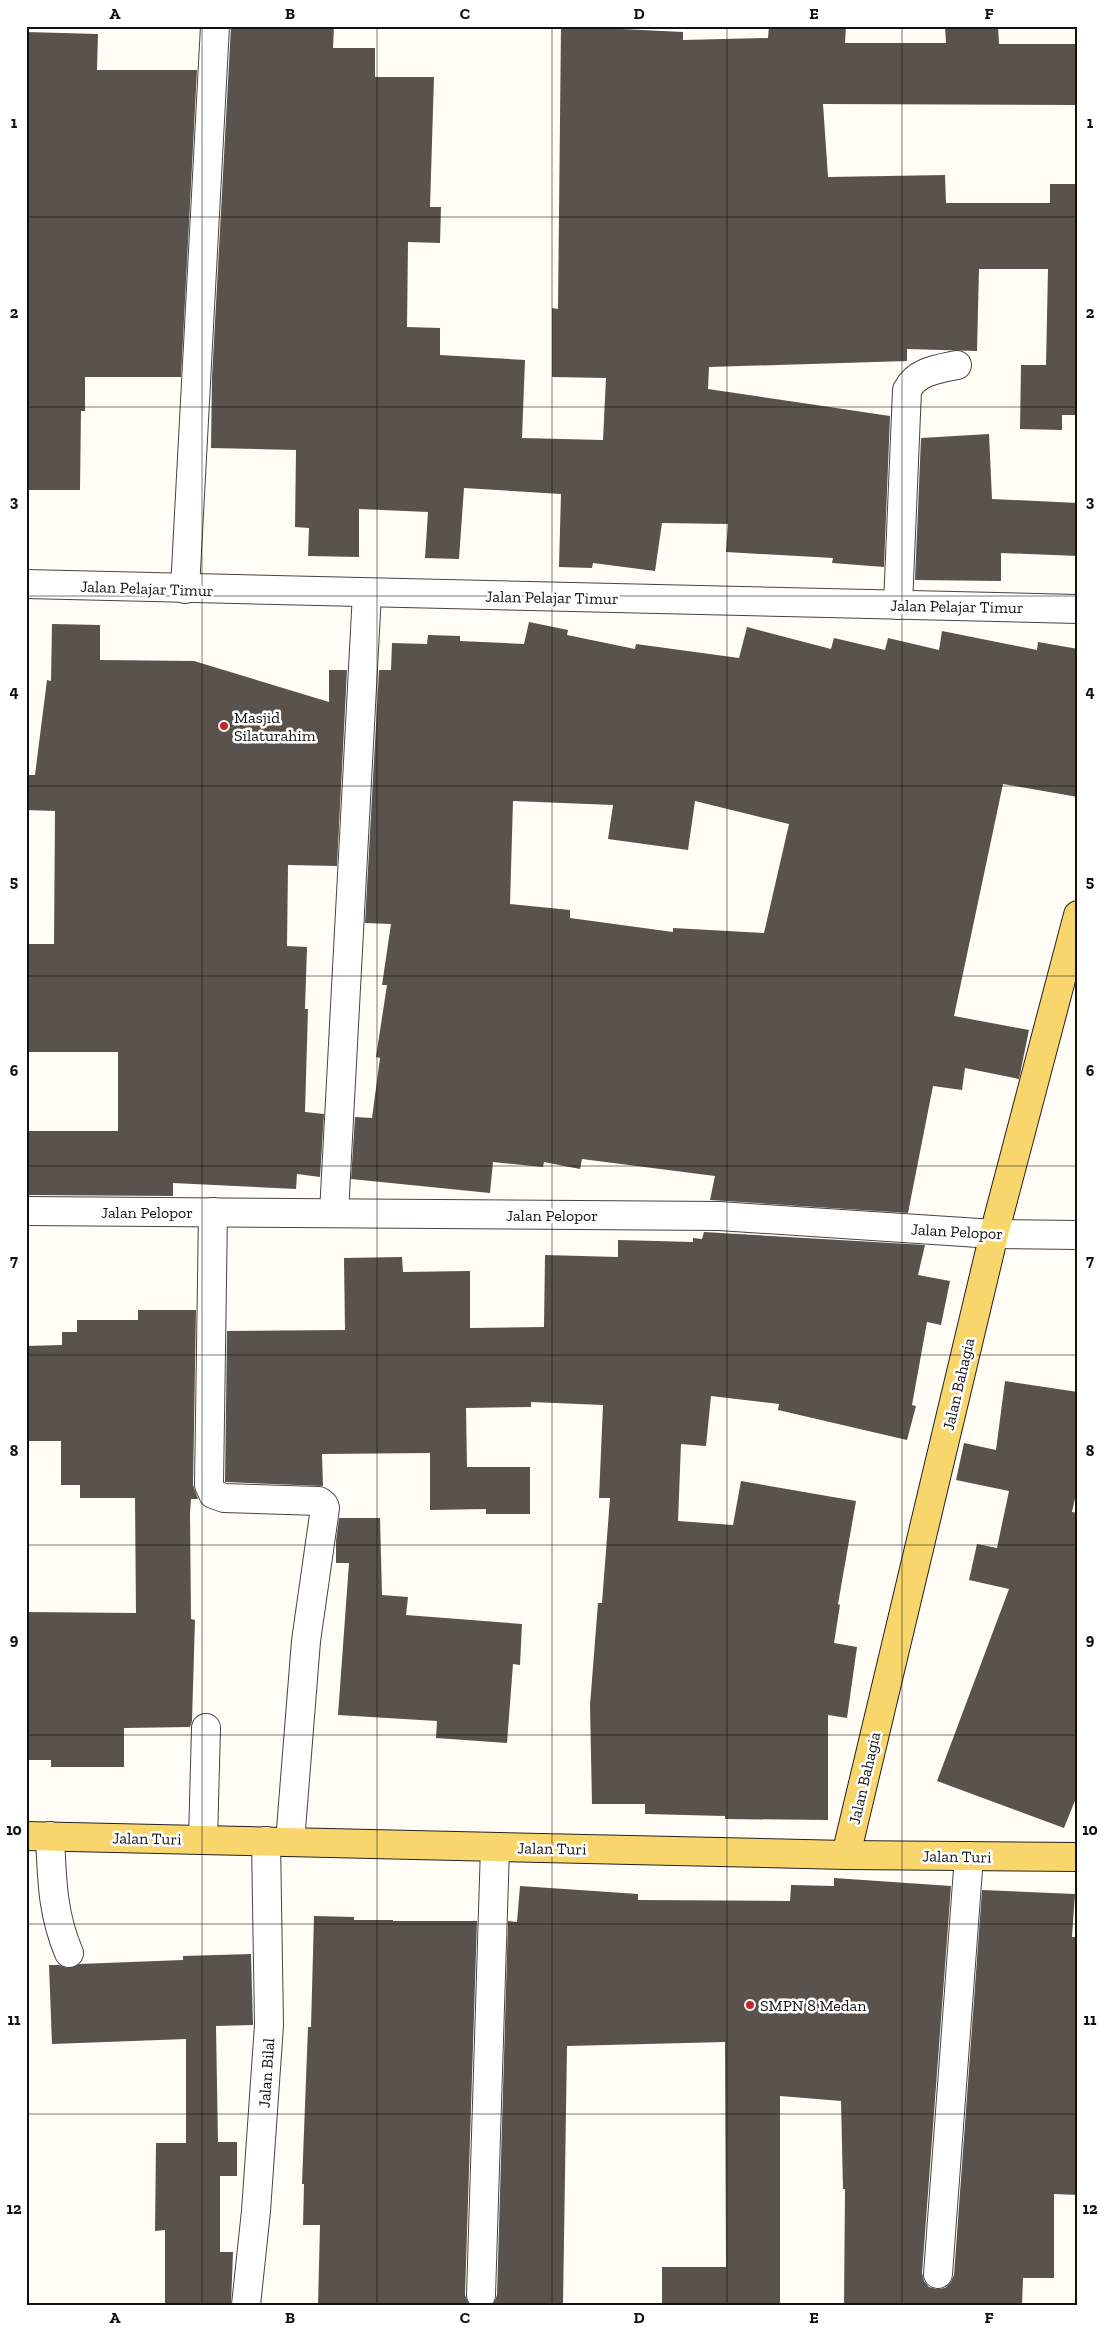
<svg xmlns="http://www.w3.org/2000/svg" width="1104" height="2331" font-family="'Zilla Slab',serif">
  <rect width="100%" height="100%" fill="#fffdf5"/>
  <!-- building -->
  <g fill="#5a524d" fill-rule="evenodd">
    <path d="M231,26h103l-1,22h42v29h59l-4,130h11l-1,36 -32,-1 -1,85 33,1v27l85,5 -3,78 81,2 3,-62 -54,-1v-69l6,1 3,-283 122,6v8l85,-2 1,-12h77l-1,17h101l-1,-17h53l1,18h79v61l-255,-1 5,73 117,-2 1,28h104v-19h28v231h-16v15l-42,-1 1,-64h25l2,-96h-69l-2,82 -70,-2v12l-198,6 -1,22 182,27 -6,151 -52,-4 1,-5 -107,-6 2,-28 -66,-1 -7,48 -62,-8 -1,5 -33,-1 2,-73 -97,-6 -5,71 -34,-1 3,-46 -69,-3v48l-51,-1 1,-28 -14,-1 1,-77 -85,-2 1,-70z"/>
    <path d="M26,32l72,2 -1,36h100l-16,307h-96v34h-4l-1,79h-54z"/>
    <path d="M989,434l3,65 86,4v53l-77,-3v28l-86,-1 6,-142z"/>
    <path d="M529,622l39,8 -1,5 68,14 1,-5 103,14 8,-31 84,22 3,-11 51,12 3,-12 51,12 3,-19 95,19 1,-8 40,7v148l-75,-13 -49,232 75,14 -10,49 -54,-11 -3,22 -29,-4 -25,127 -198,-13 5,-24 -133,-17 -2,10 -36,-7 -1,5 -50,-5 -3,31 -139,-14 4,-62 17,1 8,-60 -4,-1 11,-72h-5l9,-61 -26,-1 14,-253h12l1,-27 35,1 1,-9 32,1v5l64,3zM513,801l100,4 -5,34 80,11 7,-49 94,23 -25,109 -91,-5v4l-103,-14v-8l-60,-6z"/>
    <path d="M52,624l48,1v35l94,1 135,41v-32h18l-10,196 -49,-1 -1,81 20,1 -2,62h3l-3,103 19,2 -4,63 -23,-3 -1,15 -123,-6v13l-147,-1v-64h92v-79h-92v-108h28l1,-133 -29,-1v-35h9l12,-95 4,1z"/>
    <path d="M704,1232l221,13 -7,30 32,6 -9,44 -14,-3 -15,83 4,1 -9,34 -129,-30 1,-6 -68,-8 -5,50 -25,-2 -3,77 55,4 8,-44 115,20 -18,103 2,1 -6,38 23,4 -10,71 -19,-3v105l-103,-1v-3l-80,-2v-10h-53l-2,-99 8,-102h4l8,-105h-11l4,-93 -72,-3v5l-65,1 1,59h63v47h-44v-5l-56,1v-57l-108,1 1,32 -98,-4 2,-151 118,-1 -1,-72 58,-1 1,15 67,-1v57l74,-1 1,-72 73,2v-17l75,2v-4l9,1z"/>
    <path d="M138,1310h58l-3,175 5,14h-7l-1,14 1,106 4,1 -3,101 -2,6 -66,1v39h-73v-7h-25v-148l110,1 -1,-115h-55v-13h-19v-44h-35v-95l36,-1v-13h15v-12h61z"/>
    <path d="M1005,1381l73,11v93l-6,27 6,1v280l-14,35 -127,-47 72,-192 -40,-9 8,-36 20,4 12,-57 -53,-11 8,-37 32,7z"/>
    <path d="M339,1518h41l2,77 26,2 -2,18 116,9 -2,41 -7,-1 -6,79 -71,-5 1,-17 -99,-6 11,-152h-13v-22z"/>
    <path d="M834,1878l117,8 -29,387 2,8 5,6 7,2 9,-1 6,-6 3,-7 28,-385 93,4 -3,43h6v258l-24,-1v84h-31l-1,27h-178l1,-116h-2l-2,-88 -61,-5v209h-118v-38h64l-1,-225 -158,4 -4,259h-70l4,-10 11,-374 9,1 3,-36 118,8v6l152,1 1,-16 43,1z"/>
    <path d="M314,1916l40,1v3h39v1h84l-12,374 4,10h-151l2,-80h-17l1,-41h-2l6,-157h3z"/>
    <path d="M251,1954l2,71 -37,1 2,116h19v34h-17v76h13l-2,53h-66v-75l-10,1 1,-88h30v-104l-134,5 -3,-79h10l8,3 12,-4 104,-4v-4z"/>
  </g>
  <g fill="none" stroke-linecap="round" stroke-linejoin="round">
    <!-- minor casing -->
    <g stroke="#444" stroke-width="30">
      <g id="minor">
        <path d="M26,584l1052,25"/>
        <path d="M185,589l30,-563"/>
        <path d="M898,605l9,-215c10,-19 31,-21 50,-25"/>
        <path d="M26,1211l693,5 275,18 84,1"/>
        <path d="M213,1212l-4,273 4,9 11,4 95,3 5,4 1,3 -19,133 -16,201"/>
        <path d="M334,1213l33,-620"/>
        <path d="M50,1836c2,43 2,77 19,117"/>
        <path d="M203,1840l3,-112"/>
        <path d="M938,2274l31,-418"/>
        <path d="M481,2295l14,-448"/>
        <path d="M246,2305l10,-94 13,-186 -3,-184"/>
      </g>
    </g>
    <!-- major casing -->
    <g stroke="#222" stroke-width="30">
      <g id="major">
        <path d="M26,1836l820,19 232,2"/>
        <path d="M846,1855l148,-621 84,-319"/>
      </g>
    </g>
    <!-- minor -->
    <use href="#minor" stroke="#fff" stroke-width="28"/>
    <!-- major -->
    <use href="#major" stroke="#f9d66b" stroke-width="28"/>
  </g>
  <!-- grid -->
  <path fill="none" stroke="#111" stroke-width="1" stroke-opacity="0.55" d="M202,26v2279M377,26v2279M552,26v2279M727,26v2279M902,26v2279M26,217h1052M26,407h1052M26,596h1052M26,786h1052M26,976h1052M26,1166h1052M26,1355h1052M26,1545h1052M26,1735h1052M26,1924h1052M26,2114h1052"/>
  <!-- markers -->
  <g fill="#c4262e" stroke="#fff" stroke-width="2">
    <circle cx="224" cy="726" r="5"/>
    <circle cx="750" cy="2005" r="5"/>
  </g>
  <g text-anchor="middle" stroke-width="5" stroke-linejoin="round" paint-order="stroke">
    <!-- street labels -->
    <g font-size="16" fill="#111" stroke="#fff">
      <text transform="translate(147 588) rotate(2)" y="6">Jalan Pelajar Timur</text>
      <text transform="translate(552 597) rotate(1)" y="6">Jalan Pelajar Timur</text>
      <text transform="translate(957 606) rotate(1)" y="6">Jalan Pelajar Timur</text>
      <text x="147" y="1218">Jalan Pelopor</text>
      <text x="552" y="1221">Jalan Pelopor</text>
      <text transform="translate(957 1231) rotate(3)" y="6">Jalan Pelopor</text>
      <text transform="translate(958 1384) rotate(-77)" y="6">Jalan Bahagia</text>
      <text transform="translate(864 1778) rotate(-77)" y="6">Jalan Bahagia</text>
      <text transform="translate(147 1838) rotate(1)" y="6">Jalan Turi</text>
      <text transform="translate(552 1848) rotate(1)" y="6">Jalan Turi</text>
      <text transform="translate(957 1856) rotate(1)" y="6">Jalan Turi</text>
      <text transform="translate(266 2073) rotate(-86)" y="6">Jalan Bilal</text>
    </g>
    <!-- poi labels -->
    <g font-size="16" fill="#111" stroke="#fff" text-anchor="start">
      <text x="234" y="723">Masjid<tspan x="234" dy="18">Silaturahim</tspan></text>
      <text x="760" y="2011">SMPN 8 Medan</text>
    </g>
  </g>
  <!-- border -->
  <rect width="1104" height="2331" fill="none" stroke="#ffffff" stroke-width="55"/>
  <rect x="28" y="28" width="1048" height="2276" fill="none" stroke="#111" stroke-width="2"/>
  <g font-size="16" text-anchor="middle" font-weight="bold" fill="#111">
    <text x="115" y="19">A</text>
    <text x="290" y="19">B</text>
    <text x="465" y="19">C</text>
    <text x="639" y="19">D</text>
    <text x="814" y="19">E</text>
    <text x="989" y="19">F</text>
    <text x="14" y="128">1</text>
    <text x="1090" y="128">1</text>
    <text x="14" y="318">2</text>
    <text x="1090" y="318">2</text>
    <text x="14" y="507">3</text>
    <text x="1090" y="507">3</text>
    <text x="14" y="697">4</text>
    <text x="1090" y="697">4</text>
    <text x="14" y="887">5</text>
    <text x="1090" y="887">5</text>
    <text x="14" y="1076">6</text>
    <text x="1090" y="1076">6</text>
    <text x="14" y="1266">7</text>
    <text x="1090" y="1266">7</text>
    <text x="14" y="1456">8</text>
    <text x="1090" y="1456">8</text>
    <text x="14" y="1645">9</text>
    <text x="1090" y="1645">9</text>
    <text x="14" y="1835">10</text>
    <text x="1090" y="1835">10</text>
    <text x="14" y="2025">11</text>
    <text x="1090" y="2025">11</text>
    <text x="14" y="2214">12</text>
    <text x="1090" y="2214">12</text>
    <text x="115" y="2323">A</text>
    <text x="290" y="2323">B</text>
    <text x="465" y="2323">C</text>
    <text x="639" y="2323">D</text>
    <text x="814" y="2323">E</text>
    <text x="989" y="2323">F</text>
  </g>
</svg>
